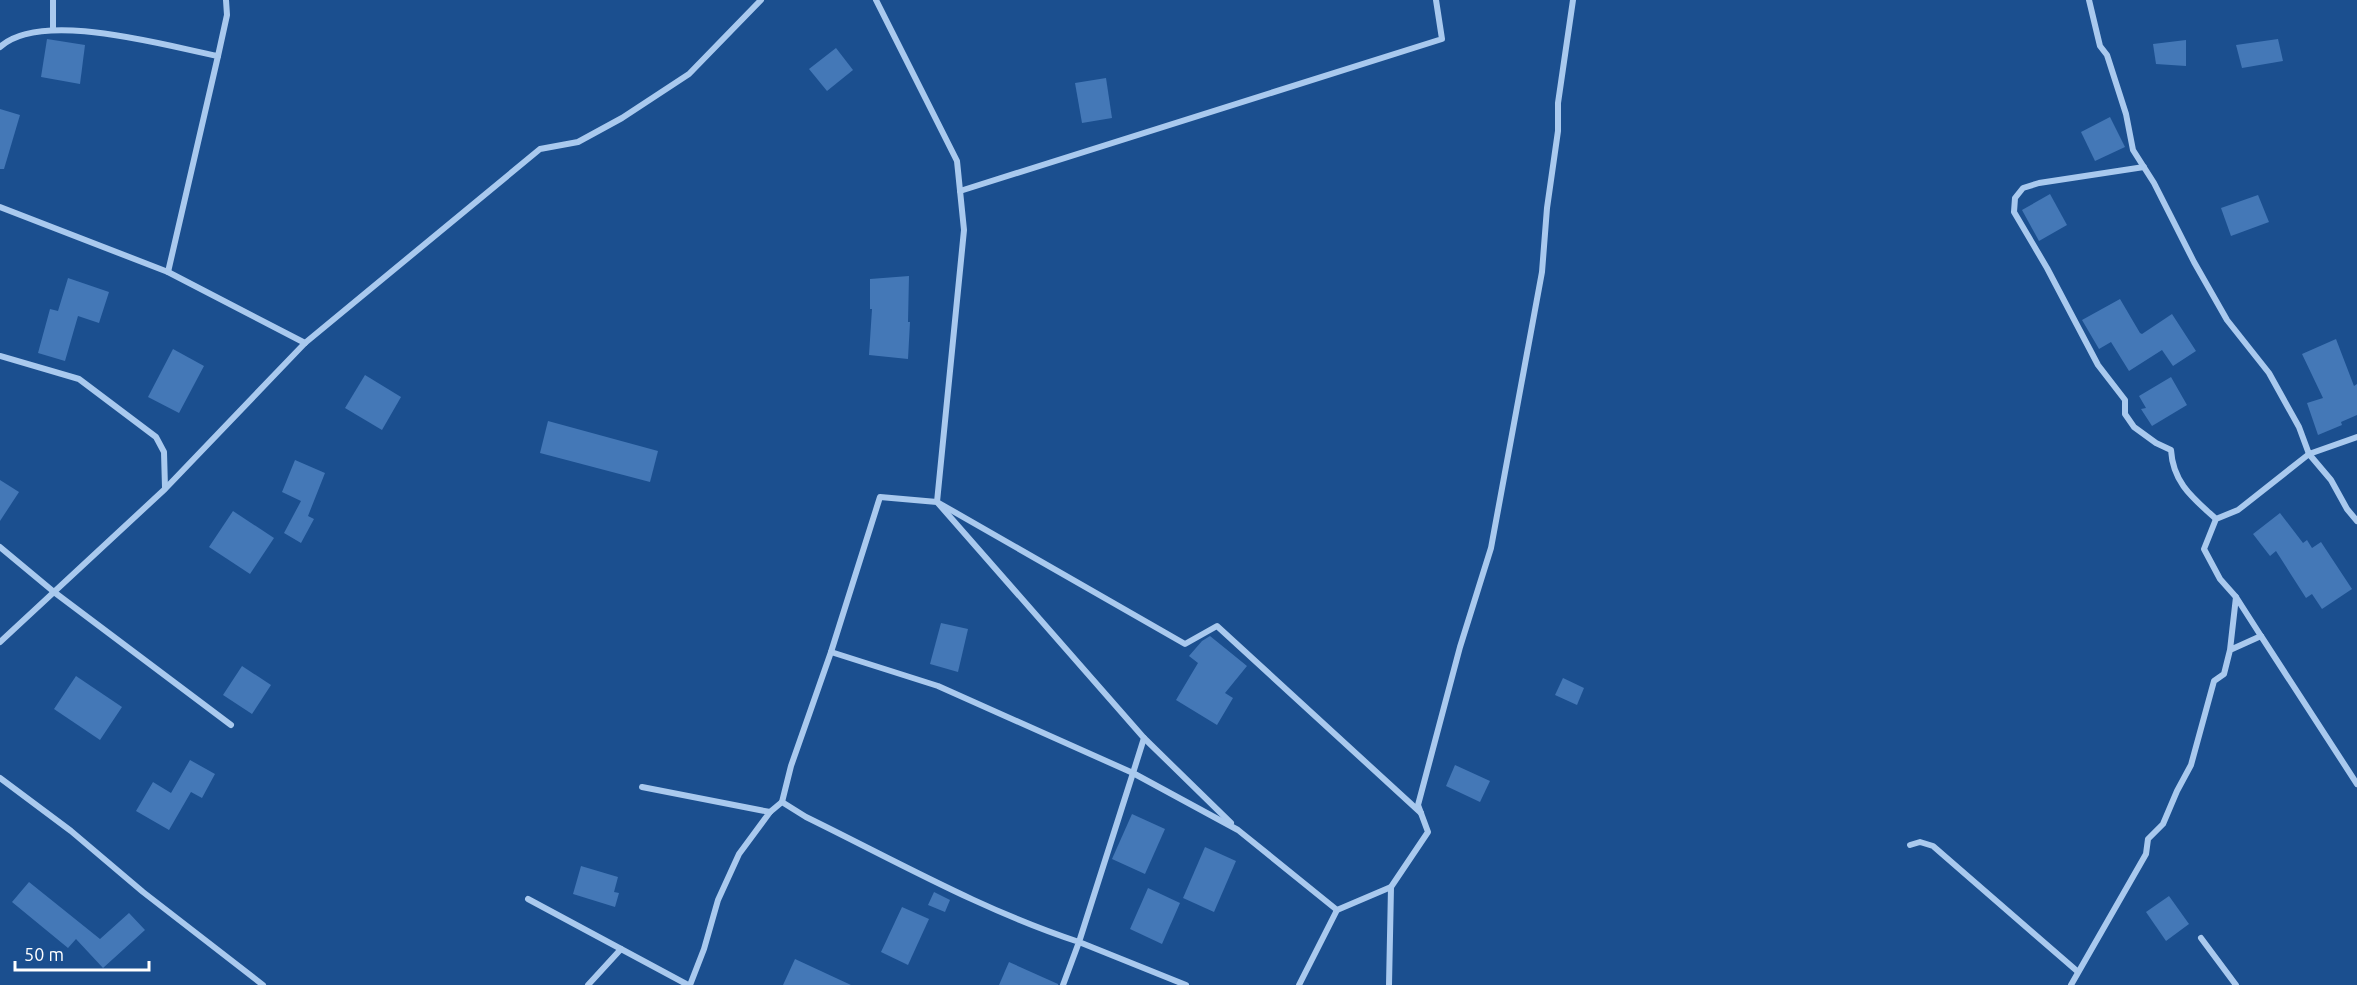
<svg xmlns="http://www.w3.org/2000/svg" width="2357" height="985" font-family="Ubuntu,sans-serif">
  <rect width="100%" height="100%" fill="#1b4f8f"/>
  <!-- building -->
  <g fill="#4478b7">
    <path d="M47,39l38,6 -5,39 -39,-7z"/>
    <path d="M2278,39l5,22 -41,7 -6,-23z"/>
    <path d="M2186,40v26l-30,-2 -3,-20z"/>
    <path d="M836,48l17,22 -26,21 -18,-22z"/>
    <path d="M1106,78l6,40 -30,5 -7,-40z"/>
    <path d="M0,109l20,6 -16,54h-4z"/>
    <path d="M2110,117l15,30 -30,14 -14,-29z"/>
    <path d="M2050,194l17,31 -28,16 -17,-31z"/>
    <path d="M2258,195l11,27 -38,14 -10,-28z"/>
    <path d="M909,276l-1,46h2l-2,37 -39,-4 3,-46h-2v-30z"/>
    <path d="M68,278l41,14 -10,31 -21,-7 -13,45 -27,-8 12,-44 8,2z"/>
    <path d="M2120,299l20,34 2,1 30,-20 24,37 -23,15 -11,-16 -33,21 -18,-29 -12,7 -17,-29z"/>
    <path d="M2336,339l18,47 3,-2v31l-16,7 1,3 -24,10 -11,-32 16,-5 -21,-44z"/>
    <path d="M173,349l31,17 -25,47 -31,-16z"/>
    <path d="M365,375l36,22 -19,33 -37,-22z"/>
    <path d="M2171,377l16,28 -35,21 -11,-17 5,-1 -7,-12z"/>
    <path d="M548,421l110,30 -8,31 -110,-29z"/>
    <path d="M295,460l30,13 -17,43 6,3 -13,24 -17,-10 17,-32 -19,-9z"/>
    <path d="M0,480l19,12 -19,29z"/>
    <path d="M233,511l41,27 -24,36 -41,-27z"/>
    <path d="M2280,513l23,30 4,-3 5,8 9,-6 31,47 -30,20 -10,-15 -6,4 -30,-47 -6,5 -17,-22z"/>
    <path d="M941,623l27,6 -10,43 -28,-8z"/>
    <path d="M1210,636l37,30 -22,27 8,5 -16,27 -41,-25 22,-37 -9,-7 13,-15z"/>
    <path d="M242,666l29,19 -19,29 -29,-19z"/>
    <path d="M76,676l46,31 -22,33 -46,-31z"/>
    <path d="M1563,678l21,10 -7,17 -22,-10z"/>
    <path d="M190,760l25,14 -13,24 -11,-6 -22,38 -33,-19 17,-29 18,11z"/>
    <path d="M1455,765l35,16 -10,21 -34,-16z"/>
    <path d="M1132,814l33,15 -20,45 -33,-15z"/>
    <path d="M1205,847l31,14 -22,51 -31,-14z"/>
    <path d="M581,866l37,11 -4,15 5,1 -4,14 -42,-13z"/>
    <path d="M29,882l71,57 29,-26 16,17 -42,38 -27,-29 -8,9 -56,-46z"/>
    <path d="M1148,888l32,15 -18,41 -32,-15z"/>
    <path d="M934,892l16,8 -5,12 -17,-7z"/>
    <path d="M2169,896l20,28 -23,17 -20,-29z"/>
    <path d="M902,907l27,12 -21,46 -27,-13z"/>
    <path d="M795,959l56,26h-68z"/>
    <path d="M1009,962l49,22v1h-59z"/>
  </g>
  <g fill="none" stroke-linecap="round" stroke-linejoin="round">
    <!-- minor -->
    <g stroke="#a9c9ee" stroke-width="6">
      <path d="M876,0l81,161 7,69 -27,272 248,142 32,-18 204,187"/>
      <path d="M2089,0l11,46 7,9 19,59 7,36 21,33 40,79 33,58 42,53 30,54 10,27 48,-17"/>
      <path d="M53,30v-30"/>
      <path d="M0,47c41,-38 166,-1 218,9l-50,216"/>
      <path d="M218,56l9,-41 -1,-15"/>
      <path d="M2144,167l-105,16 -16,5 -8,10 -1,14 33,56 51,97 27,35v14l9,13 22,16 15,7c2,33 22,48 45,69"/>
      <path d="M960,191l482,-152 -6,-39"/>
      <path d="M0,207l168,65 137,71"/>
      <path d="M0,356l79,23 77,58 8,15 1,36"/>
      <path d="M0,547l54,45 177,133"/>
      <path d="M2236,597l-16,-18 -16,-30 12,-30 22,-9 71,-56 22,26 16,29 10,12"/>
      <path d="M2261,636l96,148"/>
      <path d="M0,642l165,-153 140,-146 235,-194 38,-7 44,-24 67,-44 72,-74"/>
      <path d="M831,652l49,-155 57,5 207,236 -11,35 105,57 99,80"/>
      <path d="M1144,738l87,85"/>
      <path d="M0,778l71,53 72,61 120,93"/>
      <path d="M642,787l128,25 -31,42 -21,46 -14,49 -14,36"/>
      <path d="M782,802l9,-36 40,-114 107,34 195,87 -54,169 107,43"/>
      <path d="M770,812l12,-10 24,15c90,44 178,94 273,125l-16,43"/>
      <path d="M1910,845l10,-3 13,4 144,125"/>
      <path d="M528,899l160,86"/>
      <path d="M2201,938l35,47"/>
      <path d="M588,985l33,-36"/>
      <path d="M1299,985l38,-75 54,-23 37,-55 -10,-27 42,-158 31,-99 51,-276 5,-64 11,-77v-28l15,-103"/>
      <path d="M1389,985l2,-98"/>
      <path d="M2071,985l75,-131 2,-15 15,-15 14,-33 14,-26 23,-84 10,-7 6,-24 31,-14 -25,-39 -6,53"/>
    </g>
  </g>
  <!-- scale -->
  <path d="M15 961v9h134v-9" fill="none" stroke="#ffffff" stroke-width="3"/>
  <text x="24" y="961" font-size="18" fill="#ffffff" stroke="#1b4f8f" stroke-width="4.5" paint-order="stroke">50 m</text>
</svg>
